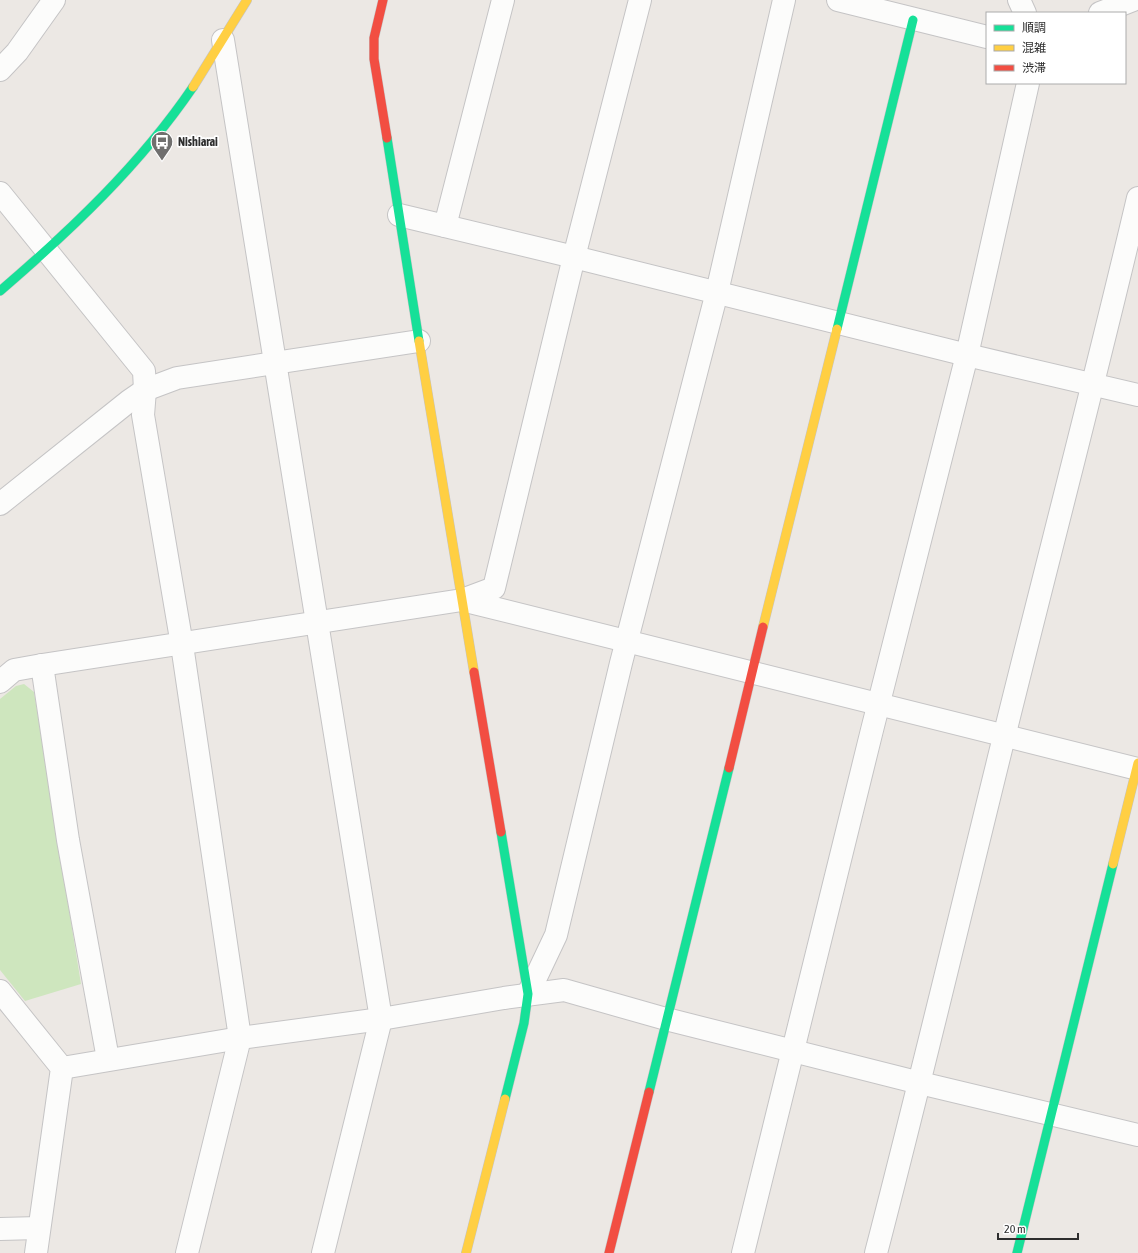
<svg xmlns="http://www.w3.org/2000/svg" width="1138" height="1253" font-family="'Asap Condensed','Noto Sans JP',sans-serif">
  <rect width="100%" height="100%" fill="#ece8e4"/>
  <!-- green -->
  <path fill="#cee6be" d="M24,684l10,8 47,292 -56,17 -25,-31v-271l16,-13z"/>
  <g fill="none" stroke-linecap="round" stroke-linejoin="round">
    <!-- street casing -->
    <g stroke="#c5c4c5" stroke-width="24">
      <g id="street">
        <path d="M838,0l149,37"/>
        <path d="M1019,0l6,13"/>
        <path d="M1100,13l33,-13"/>
        <path d="M223,40l158,979 -58,234"/>
        <path d="M0,70l17,-18 37,-52"/>
        <path d="M0,193l144,178 1,19 -2,25 39,230 58,393 -53,215"/>
        <path d="M399,215l175,42 393,98 171,40"/>
        <path d="M445,226l58,-226"/>
        <path d="M0,504l129,-103 16,-11 32,-12 242,-37"/>
        <path d="M462,600l676,169"/>
        <path d="M42,665l26,175 40,219"/>
        <path d="M0,682l14,-12 28,-5 420,-65 32,-12 80,-331 66,-257"/>
        <path d="M0,991l62,77 -26,185"/>
        <path d="M528,994l28,-59 65,-272 96,-371 67,-292"/>
        <path d="M62,1068l178,-30 141,-19 123,-21 60,-8 102,29 254,64 218,52"/>
        <path d="M0,1229l39,-1"/>
        <path d="M743,1253l129,-523 95,-375 61,-272"/>
        <path d="M876,1253c45,-173 86,-346 129,-520 44,-178 91,-356 133,-535"/>
      </g>
    </g>
    <!-- fast casing -->
    <g stroke="#c5c4c5" stroke-width="10">
      <g id="fast">
        <path d="M387,138l32,203"/>
        <path d="M0,291c71,-61 140,-126 193,-204"/>
        <path d="M837,329l76,-309"/>
        <path d="M501,832l27,162 -4,29 -19,76"/>
        <path d="M649,1092l80,-324"/>
        <path d="M1017,1253l96,-389"/>
      </g>
    </g>
    <!-- slow casing -->
    <g stroke="#c5c4c5" stroke-width="10">
      <g id="slow">
        <path d="M193,87l54,-87"/>
        <path d="M419,341l55,331"/>
        <path d="M763,627l74,-298"/>
        <path d="M1113,864l25,-101"/>
        <path d="M466,1253l39,-154"/>
      </g>
    </g>
    <!-- jam casing -->
    <g stroke="#c5c4c5" stroke-width="10">
      <g id="jam">
        <path d="M383,0l-9,38v21l13,79"/>
        <path d="M474,672l27,160"/>
        <path d="M729,768l34,-141"/>
        <path d="M609,1253l40,-161"/>
      </g>
    </g>
    <!-- street -->
    <use href="#street" stroke="#fcfcfb" stroke-width="22"/>
    <!-- fast -->
    <use href="#fast" stroke="#16e098" stroke-width="9"/>
    <!-- slow -->
    <use href="#slow" stroke="#ffcf43" stroke-width="9"/>
    <!-- jam -->
    <use href="#jam" stroke="#f24e42" stroke-width="9"/>
  </g>
  <!-- icons -->
  <defs>
    <g id="bus-pin" transform="scale(1.15)"><path d="M0 17L-7.5 6A9.5 9.5 0 1 1 7.5 6Z" fill="#706f6e" stroke="#fff"/><path d="M-5-6H5V4H4V6H2V4H-2V6H-4V4H-5ZM-3.5-4V0h7V-4ZM-3.5 1.2v1.5H-2V1.2ZM2 1.2v1.5H3.5V1.2Z" fill="#fff"/></g>
  </defs>
  <g fill-rule="evenodd">
    <use href="#bus-pin" x="162" y="142"/>
  </g>
  <g text-anchor="middle" stroke-width="3.5" stroke-linejoin="round" paint-order="stroke">
    <!-- poi labels -->
    <g font-size="12" font-weight="bold" fill="#2e2e2e" stroke="#fff" text-anchor="start">
      <text x="178" y="146">Nishiarai</text>
    </g>
  </g>
  <!-- legend -->
  <rect x="986" y="12" width="140" height="72" fill="#ffffff" stroke="#ababab"/>
  <rect x="994" y="25" width="20" height="6" fill="#16e098" stroke="#ababab"/>
  <text x="1022" y="32" font-size="12" fill="#2e2e2e">順調</text>
  <rect x="994" y="45" width="20" height="6" fill="#ffcf43" stroke="#ababab"/>
  <text x="1022" y="52" font-size="12" fill="#2e2e2e">混雑</text>
  <rect x="994" y="65" width="20" height="6" fill="#f24e42" stroke="#ababab"/>
  <text x="1022" y="72" font-size="12" fill="#2e2e2e">渋滞</text>
  <!-- scale -->
  <path d="M998 1233v6h80v-6" fill="none" stroke="#2e2e2e" stroke-width="2"/>
  <text x="1004" y="1233" font-size="12" fill="#2e2e2e" stroke="#ffffff" stroke-width="3" paint-order="stroke">20 m</text>
</svg>
